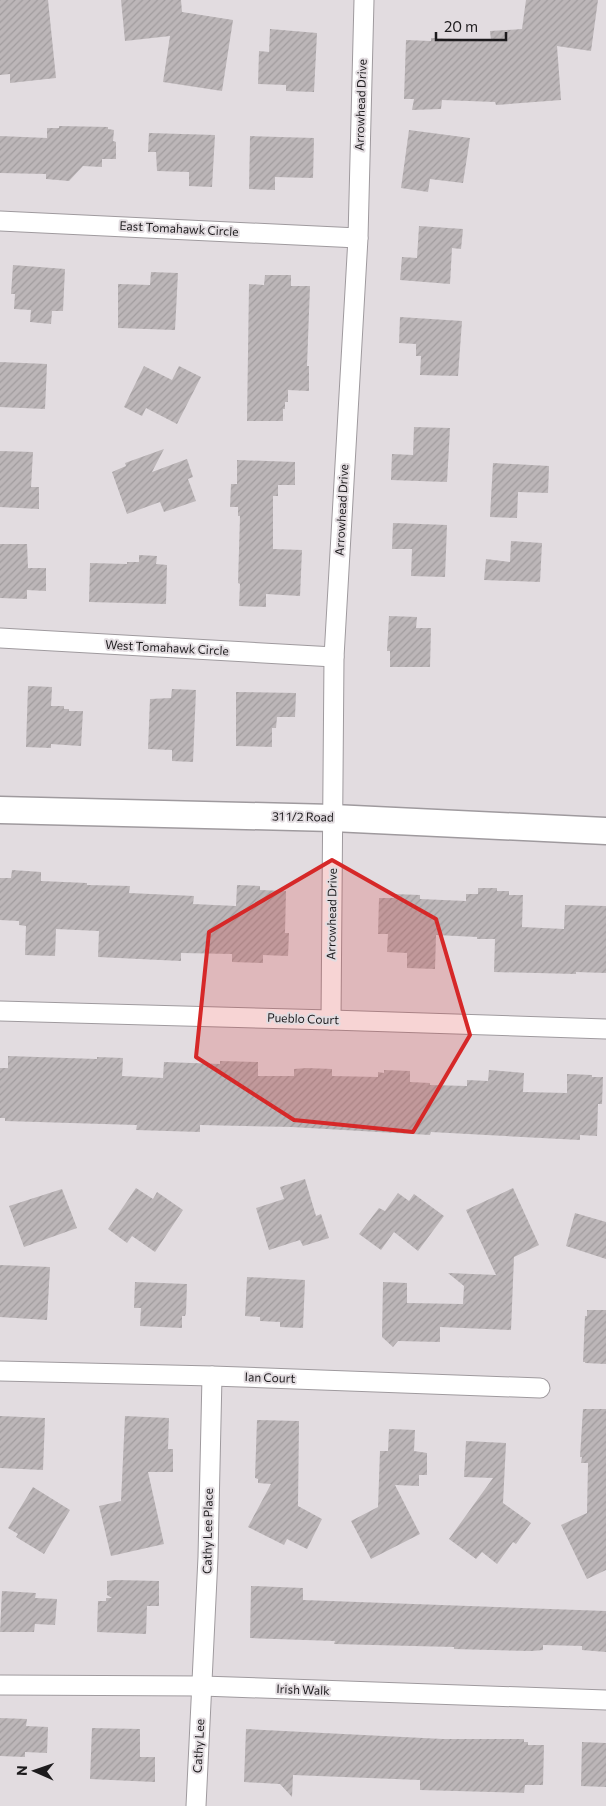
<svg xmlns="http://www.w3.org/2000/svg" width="606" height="1806" font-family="Commissioner,sans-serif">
  <defs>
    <pattern id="building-hatch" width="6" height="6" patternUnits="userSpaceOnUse" patternTransform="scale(1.25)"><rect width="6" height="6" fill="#bcb6b8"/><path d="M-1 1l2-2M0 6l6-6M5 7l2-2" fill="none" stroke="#a19c9e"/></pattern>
  </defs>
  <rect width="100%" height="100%" fill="#e2dce0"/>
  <!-- building -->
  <g fill="url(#building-hatch)">
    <path d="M0,0h48l8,78 -46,5v-9l-10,1z"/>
    <path d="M121,0h60l1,12 51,8 -11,71 -59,-9 7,-46 -45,5z"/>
    <path d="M526,0h72l-7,51 -34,-5 4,54 -65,5 -1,-3 -53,-2 -1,9 -29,1 2,-11h-10l2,-59 25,1v-3l60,2 -1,-9 32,-2z"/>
    <path d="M270,29l47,4 -3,59 -28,-1v-6l-28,-1 1,-33 10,1z"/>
    <path d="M59,126l49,1v2l6,1 -1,11 3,1v17h-14v8l-19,-1 -14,15 -23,-2v-5l-46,-1v-37l47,2v-10h12z"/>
    <path d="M409,130l61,8 -7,45 -33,-4 -2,13 -27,-4z"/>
    <path d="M149,133l66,2 -3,52 -23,-1v-14l-32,-1 -1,-19h-8z"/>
    <path d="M250,136l64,2 -1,40 -38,-1v13l-26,-1z"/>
    <path d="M419,226l44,3 -2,20 -9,-1 -2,36 -50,-4 2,-23 15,1z"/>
    <path d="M13,265l52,4 -2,42h-11l-1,13 -21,-2 1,-12 -17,-1 1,-15h-4z"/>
    <path d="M151,272l27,1 -3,57 -57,-2v-44l32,1z"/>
    <path d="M265,275h26v11h19l-3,80h2v25l-21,-1v12h-3v7h-2v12h-36l2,-137 15,1z"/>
    <path d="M400,317l62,4 -4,55 -38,-1 1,-19h-5v-12l-17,-1z"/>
    <path d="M0,362l47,2 -2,45 -45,-2z"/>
    <path d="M144,366l28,14 7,-14 22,11 -24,47 -31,-16 -4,8 -18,-9z"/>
    <path d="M414,427l36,1 -3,54 -56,-2 1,-26 21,1z"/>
    <path d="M164,449l-12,23 35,-13 6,18 -5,2 8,22 -32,11 -4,-10 -33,12 -15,-42 14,-6 -1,-3z"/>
    <path d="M0,451l33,1 -2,35h8v22l-39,-2z"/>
    <path d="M237,460l58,2v23h-17v11h-5v53l29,1 -2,46 -34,-2v13l-27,-1 1,-22 -2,-1 2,-67h-2v-9h-8l1,-23h6z"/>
    <path d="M493,463l56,3 -1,27 -30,-1 -1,26 -27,-1z"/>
    <path d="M393,523l54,2 -2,52 -34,-1 1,-27h-20z"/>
    <path d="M511,541l31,2 -2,39 -56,-2 2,-21 24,3z"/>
    <path d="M0,544h27l1,24h18v23l-19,-1v9l-27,-1z"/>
    <path d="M139,555l18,1 -1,8 11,1 -1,39 -77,-2 1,-39 37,1v-2h12z"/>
    <path d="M389,616l28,1 -1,11h15l-1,39h-40v-16h-3z"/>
    <path d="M28,686l24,1 -1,19h13v3h5v2h14l-2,35 -30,-2v4l-25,-1z"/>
    <path d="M172,689l24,1 -3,72 -21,-1v-11l-24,-1 2,-50 21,-1z"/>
    <path d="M236,692l60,1 -1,24h-18l-1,11h-4v19l-36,-1z"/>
    <path d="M12,870l29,2v9l46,2v2l43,1 -1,7 65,3 -1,8 43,2 1,-21 23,1v4l26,1 -1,42h4l-1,23 -25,-1v8l-31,-1v-8l-51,-1v8l-83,-4 1,-26 -43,-2 -1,27 -30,-1 1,-29 -7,-1v-4l-19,-1v-42h11z"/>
    <path d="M478,888h19v3h12v4h14l-1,32 42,2 1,-24 41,1v67l-30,-1v2l-82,-2 1,-33h-18v-2l-41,-2 -1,34 -28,-1v-15l-20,-1 1,-18h-10l1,-36h15v-4l26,1v4l46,2v-7h12z"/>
    <path d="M8,1056l89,3v-2l26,1 -1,18 41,2 1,-16 56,2v-3l38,1v14h36v-7l13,-1 25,1v7l46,1v-5l6,1v-3l26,1v11l20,1v2l37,1v-6l21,1 1,-11 24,2 11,1 -1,19 44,1v-19l25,1v2h11l-1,27h-4l-1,32 -17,-1v5l-149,-8 -1,3 -138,-8 -92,-2v7l-64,-2 1,-5 -132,-4v-3h-5v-50h8z"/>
    <path d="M305,1179l11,37 5,-2 8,24 -26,8 -3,-6 -31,10 -13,-42 28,-9 -4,-12z"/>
    <path d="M136,1188l17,11 4,-7 26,18 -28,42 -23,-16 -5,7 -19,-14z"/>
    <path d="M513,1188l26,57 -25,12 -3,73 -71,-3v15l-42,-1 -5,6 -11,-10 1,-55 24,1v20l56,1 1,-18 -16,-13 48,2 -30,-65z"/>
    <path d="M62,1189l15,39 -53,19 -15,-41z"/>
    <path d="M398,1193l11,8 5,-7 30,22 -26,35 -24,-19 -13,18 -22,-16 20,-26 6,3z"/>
    <path d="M575,1213l31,9v37l-40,-13z"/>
    <path d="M0,1265l50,2 -3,53 -47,-3z"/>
    <path d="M247,1277l58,3 -2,48 -23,-1v-5l-20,-1v-4l-15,-1z"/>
    <path d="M135,1282l52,2 -1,29 -1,3h-3v12l-42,-2 1,-18h-7z"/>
    <path d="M587,1310h19v54l-21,-1v-1h-2l2,-46h2z"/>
    <path d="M583,1409h23v161l-19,9 -26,-54 26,-12 1,-50h-7l1,-6h-2z"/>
    <path d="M0,1416l45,2 -2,52 -43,-2z"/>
    <path d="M125,1416l44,2 -1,31h5v23h-25l16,72 -53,12 -12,-50 22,-5z"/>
    <path d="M257,1420l42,1 -1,85 24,13 -15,30 -20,-10 -3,6 -36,-18 23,-43 -13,-1v-4l-3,-1z"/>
    <path d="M389,1429l26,1 -1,21 13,2v22h-8v11l-24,-1 25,49 -49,25 -20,-38 27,-14 2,-56h8z"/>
    <path d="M466,1441l40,2 -3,60 28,20 -15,21 -3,-2 -16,22 -15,-12 -6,7 -27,-20 44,-61 -29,-1z"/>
    <path d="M33,1487l37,23 -26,44 -28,-17 2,-3 -10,-6z"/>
    <path d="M116,1580l43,1v25h-12l-1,28 -49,-2 1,-31h8v-3h6l-5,-3v-14z"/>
    <path d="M251,1586l52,2v12l303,11v41l-24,-2v-4l-39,-1v5l-11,1 -78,-2v-2l-120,-3 1,-3 -85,-3z"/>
    <path d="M2,1591l34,2 -1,5 22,1 -2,26 -20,-1 -1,8h-34z"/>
    <path d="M0,1718l27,1 -1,7 22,1 -1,26 -22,-1v5l-25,-1z"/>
    <path d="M92,1728l48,1v28h15v25l-65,-3z"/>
    <path d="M246,1729l197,10h81v3h4v3h16l-1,40h-18l-1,8 -104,-3v-10l-127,-5 -1,22 -12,-13 -36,-2z"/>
    <path d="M582,1742l24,1v44l-25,-1z"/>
  </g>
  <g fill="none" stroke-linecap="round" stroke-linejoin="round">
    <!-- street casing -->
    <g stroke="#9f9a9e" stroke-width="21">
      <g id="street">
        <path d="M0,221l358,17"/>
        <path d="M0,638l334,19"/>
        <path d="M0,1011l331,9 275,9"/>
        <path d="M331,1020l3,-363 24,-419 6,-238"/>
        <path d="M0,1371l212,5 328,12"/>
        <path d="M0,1685l202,1 404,14"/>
        <path d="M196,1806l12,-249 4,-181"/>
      </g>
    </g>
    <!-- secondary casing -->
    <g stroke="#9f9a9e" stroke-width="29">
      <path id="secondary" d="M0,810l333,8 273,13"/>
    </g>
    <!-- street -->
    <use href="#street" stroke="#fff" stroke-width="19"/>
    <!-- secondary -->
    <use href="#secondary" stroke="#fff" stroke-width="26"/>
  </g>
  <!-- marked area -->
  <path fill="#d62828" fill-opacity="0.2" stroke="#d62828" stroke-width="4" stroke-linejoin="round" d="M332,860l104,59 34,116 -57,97 -119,-12 -98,-63 13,-125z"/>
  <g text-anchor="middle" stroke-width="4" stroke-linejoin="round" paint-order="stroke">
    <!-- street labels -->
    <g font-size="12" fill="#1d1b1d" stroke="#e2dce0">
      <text transform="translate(361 105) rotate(-88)" y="4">Arrowhead Drive</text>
      <text transform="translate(179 229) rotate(3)" y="4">East Tomahawk Circle</text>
      <text transform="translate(342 510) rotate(-87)" y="4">Arrowhead Drive</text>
      <text transform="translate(167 648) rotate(3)" y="4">West Tomahawk Circle</text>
      <text transform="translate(303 817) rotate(1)" y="4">31 1/2 Road</text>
      <text transform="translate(332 914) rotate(-89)" y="4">Arrowhead Drive</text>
      <text transform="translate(303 1019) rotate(2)" y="4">Pueblo Court</text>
      <text transform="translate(270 1378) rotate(2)" y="4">Ian Court</text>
      <text transform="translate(208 1531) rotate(-89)" y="4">Cathy Lee Place</text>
      <text transform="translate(303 1690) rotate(2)" y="4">Irish Walk</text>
      <text transform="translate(199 1746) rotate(-87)" y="4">Cathy Lee</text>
    </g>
  </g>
  <!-- north arrow -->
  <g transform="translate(35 1771) rotate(272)" stroke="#e2dce0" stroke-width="4" paint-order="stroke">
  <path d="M0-4L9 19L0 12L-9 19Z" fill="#1d1b1d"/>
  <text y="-8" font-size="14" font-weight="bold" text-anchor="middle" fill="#1d1b1d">N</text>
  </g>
  <!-- scale -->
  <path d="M436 32v8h70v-8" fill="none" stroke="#1d1b1d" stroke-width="2.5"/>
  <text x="444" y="32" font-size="15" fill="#1d1b1d" stroke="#e2dce0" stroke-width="4" paint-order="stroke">20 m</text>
</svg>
